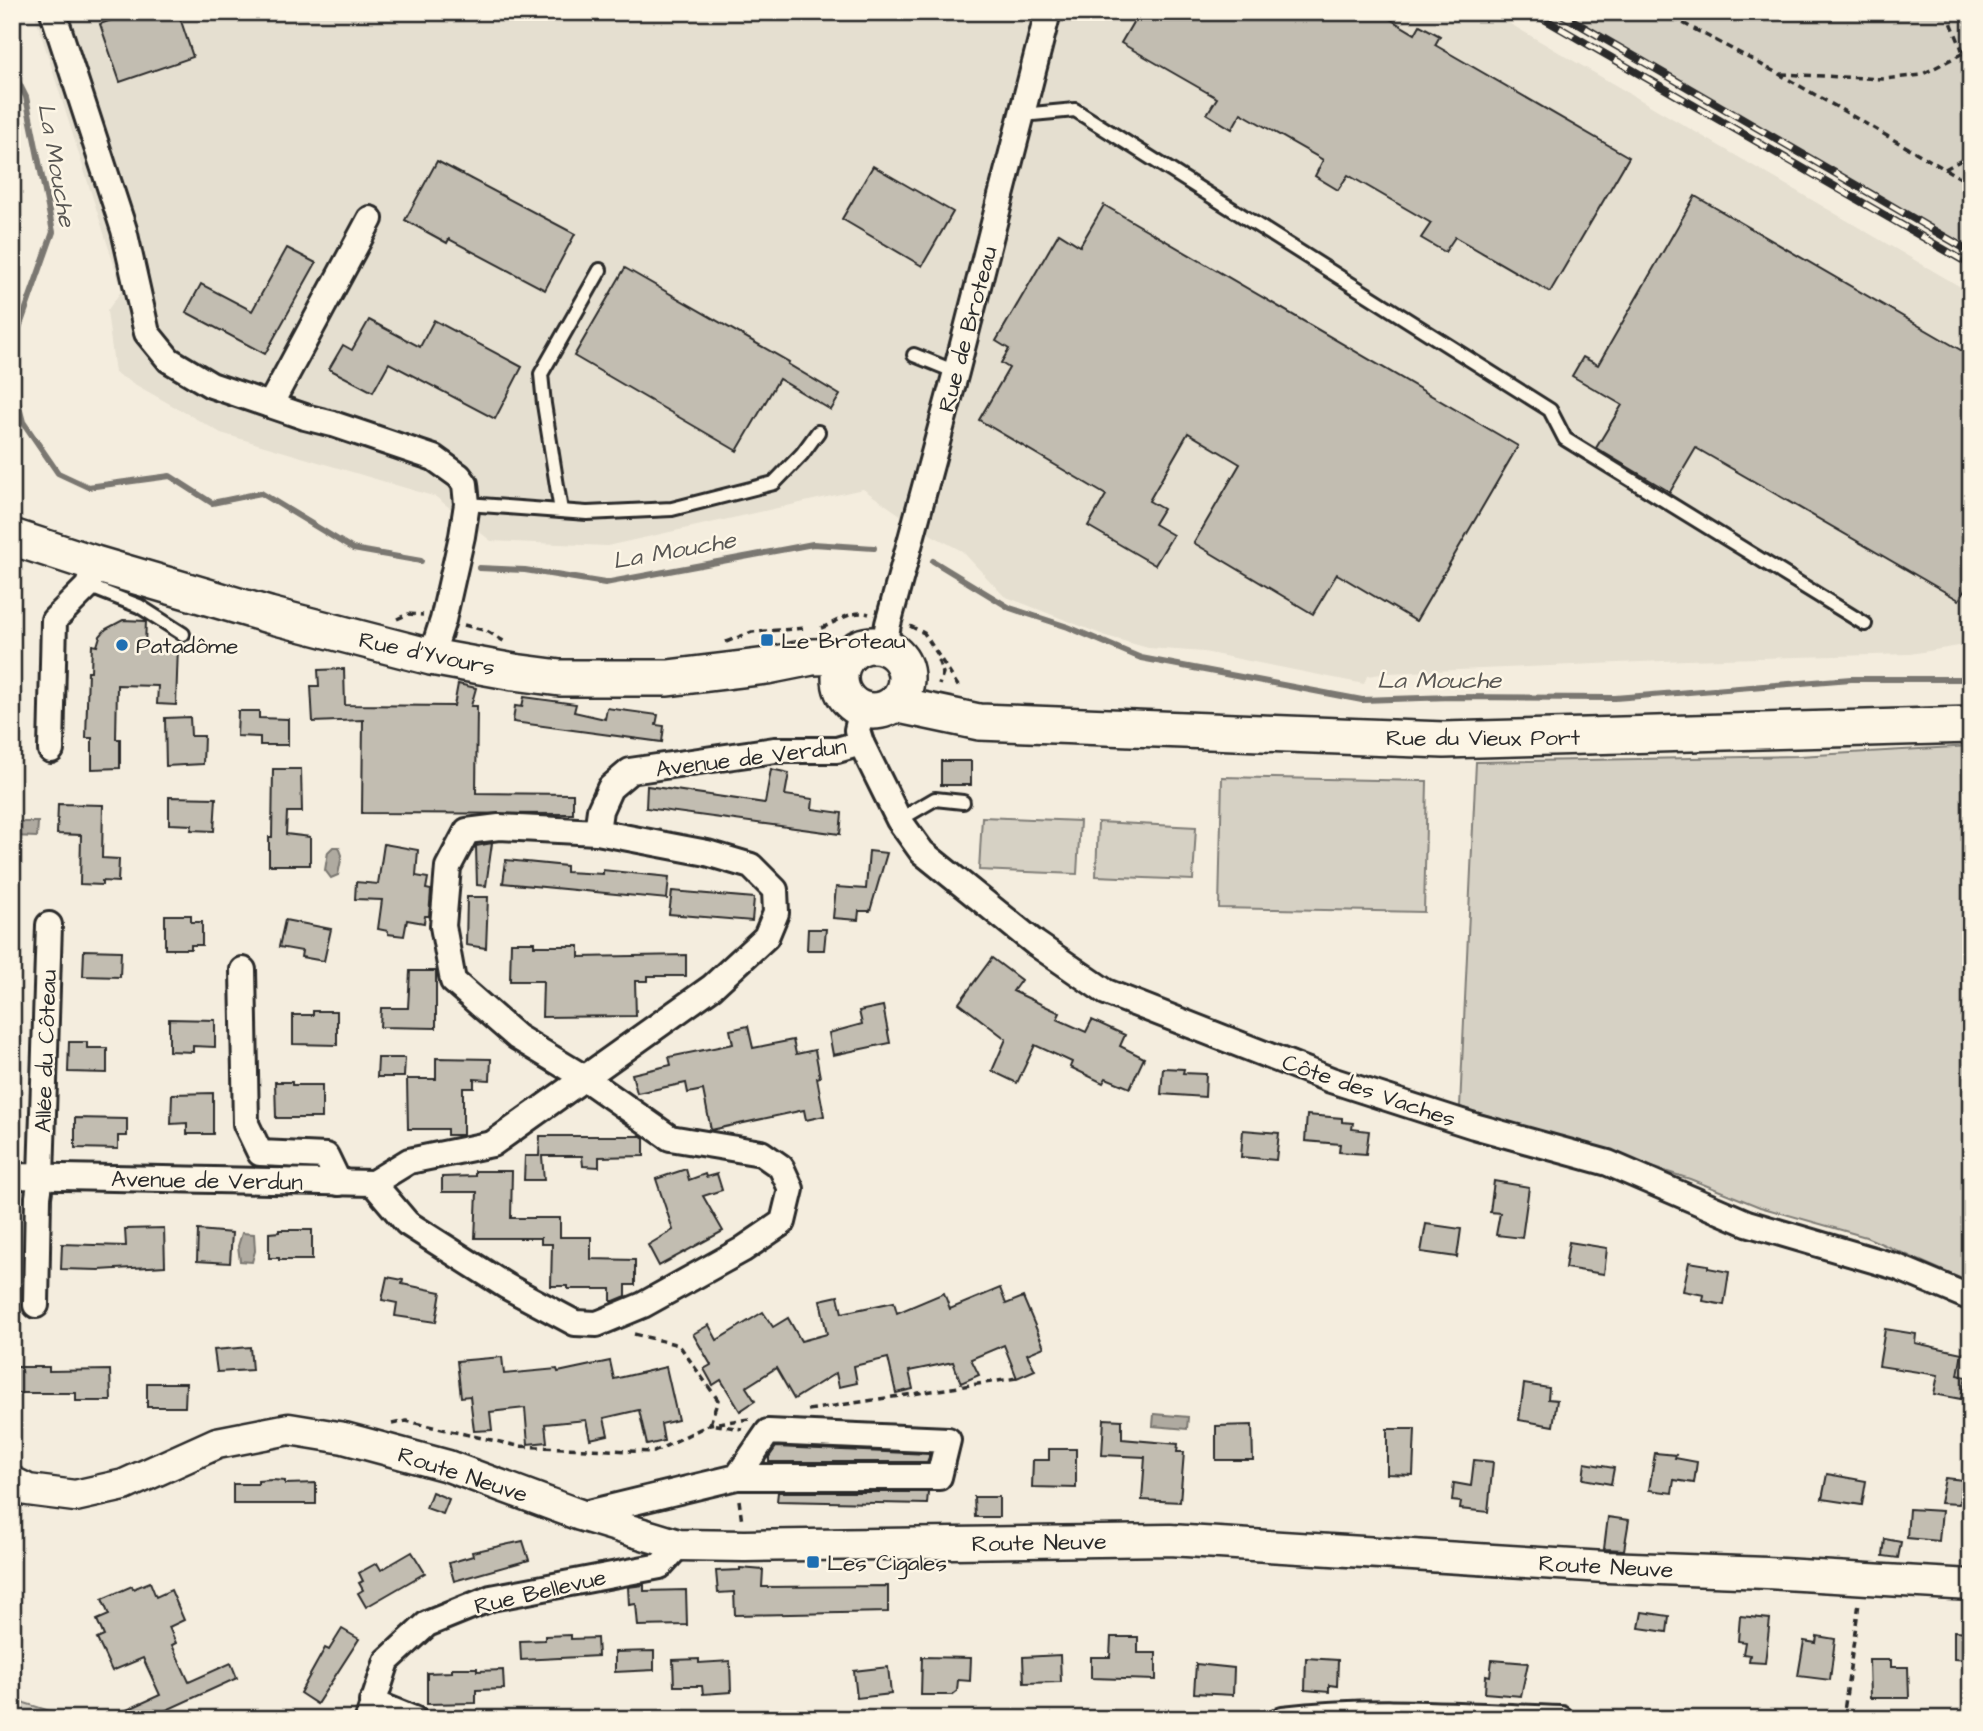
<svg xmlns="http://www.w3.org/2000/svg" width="1983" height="1731" font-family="'Architects Daughter',sans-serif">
  <rect width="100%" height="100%" fill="#f4edde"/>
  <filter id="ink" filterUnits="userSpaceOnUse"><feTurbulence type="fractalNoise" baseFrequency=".0143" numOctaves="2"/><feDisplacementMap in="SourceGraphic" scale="14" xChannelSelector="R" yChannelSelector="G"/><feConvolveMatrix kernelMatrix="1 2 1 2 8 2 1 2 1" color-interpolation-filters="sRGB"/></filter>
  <g filter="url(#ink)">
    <!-- built -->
    <path fill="#e5dfd0" d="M34,12h1456l481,281v351l-61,10 -224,6 -298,13 -21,3 -3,8 -160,-32 -56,-4 -42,-12 -102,-40 -42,-45 -40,-21 -59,-41 -256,57 -116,-5 -55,-44 -215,-64 -106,-60 -8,-62 15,-21z"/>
    <!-- green -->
    <g fill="#d6d1c4" stroke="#807e78" stroke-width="2">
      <path d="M1559,12h412v240z"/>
      <path d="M1971,746v537l-105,-46 -106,-30 -70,-28 -230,-72 16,-345 323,-6z"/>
      <path d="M1222,777l205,4 -3,131 -205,-4z"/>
      <path d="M982,817l98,4 -3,53 -98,-4z"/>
      <path d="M1098,822l98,5 -3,53 -97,-4z"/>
      <path d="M12,1689l3,11 41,13v6h-44z"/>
    </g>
    <!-- water -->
    <g fill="#afaaa0" stroke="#7a7771" stroke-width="2">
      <path d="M12,822h26l-1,15 -25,-1z"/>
      <path d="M333,847h6l3,8 -4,20 -7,3 -6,-8 3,-18z"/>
      <path d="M242,1233l12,1 1,17 -3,11 -12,-1 -2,-15z"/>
      <path d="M1154,1414l34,3 -1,12 -34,-3z"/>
    </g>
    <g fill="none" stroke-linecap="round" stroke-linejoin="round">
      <!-- stream -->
      <g stroke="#7a7771" stroke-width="6">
        <path d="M12,69l14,28 27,135 -41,116"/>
        <path d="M12,380l11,42 35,51 30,14 82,-11 42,27 49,-10 92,56 68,12"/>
        <path d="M933,561l77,47 58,19 73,31 221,42 89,-3 164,1 236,-19h120"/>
        <path d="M479,568l46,2 80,13 208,-39 61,4"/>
      </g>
    </g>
    <!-- building -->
    <g fill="#c2bdb1" stroke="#2b2b2b" stroke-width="2">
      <path d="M112,12h66l15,45 -73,25 -20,-58 14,-5z"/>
      <path d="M1139,12h239l37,22 5,-9 20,11 -5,9 194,112 -79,135 -95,-55 -10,15 -24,-14 10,-15 -83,-48 -10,15 -23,-14 8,-16 -82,-47 -9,16 -25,-15 10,-16 -96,-55z"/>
      <path d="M437,161l138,73 -30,56 -96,-51 -2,4 -42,-23z"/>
      <path d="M873,166l80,46 -31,54 -80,-47z"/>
      <path d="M1695,196l276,160v224l-12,20 -263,-152 -26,44 -74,-44 26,-43 -50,-29 11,-19 15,8z"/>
      <path d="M1104,205l414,241 -102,175 -79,-47 -24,40 -119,-71 46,-79 -52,-31 -39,68 14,8 -9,15 19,11 -18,30 -67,-39 18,-31 -127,-75 30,-52 -8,-5 8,-14 -13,-8 63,-108 21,13z"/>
      <path d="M287,248l29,15 -51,91 -79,-42 15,-28 51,27z"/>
      <path d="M625,268l164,94 -1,2 52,31 -9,15 -52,-31 -42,72 -163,-95z"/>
      <path d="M369,320l51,27 14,-27 88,47 -27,52 -106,-56 -16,29 -44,-23 14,-24 9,5z"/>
      <path d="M123,620l23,1 -1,24 33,1 -2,59 -19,-1 1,-18 -41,-1 -1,54h4v29l-28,1v-31h-6l2,-67h3l1,-26 5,1 3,-10 6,-7z"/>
      <path d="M344,669l1,36 109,1 4,-22 18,4 -5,18h6l-1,87 97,1v20l-211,-1 1,-93 -50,2 -2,-36h8l-1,-16z"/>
      <path d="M524,697l52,7 -2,8 31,7 2,-11 51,7 -2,10 8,1 -2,16 -149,-20 2,-16 7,1z"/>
      <path d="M238,711h21v7l29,1v26h-28v-8l-23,-1z"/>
      <path d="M190,717l1,19h13l-1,28 -37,2 -1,-48z"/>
      <rect x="941" y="761" width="30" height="24"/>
      <path d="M273,769h28l1,43h-15l-1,22 24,3v28h-41v-28h3z"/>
      <path d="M771,769l18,4 -4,22 28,4 -1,10 30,4 -2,21 -194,-26 1,-22 118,17z"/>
      <path d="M169,797l47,1 -2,33 -23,-1 1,-5 -23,-1z"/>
      <path d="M58,804l45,1 -1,53 17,1 -1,23 -16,-1v4l-22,-1 1,-49 -24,-1z"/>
      <path d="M492,843l-6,43 -9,-1 -1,-39z"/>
      <path d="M384,844l34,6 -2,26 12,2 -2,11 5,1 -2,26h-4l-1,7 -17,-3 -3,16 -16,-2v-3l-10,-2 4,-29 -27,-1 1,-17 22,2z"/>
      <path d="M869,851l18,2 -17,58h-11l-1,9 -25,-2 3,-31 30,2z"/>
      <path d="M506,860l60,6v6l37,2v-4l66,7 -2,22 -164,-16z"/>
      <path d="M672,891l82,7 -2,23 -83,-7z"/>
      <path d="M467,897h21l-2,51 -20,-3z"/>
      <path d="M165,915h26v7h11v23h-11v4h-26z"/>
      <path d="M285,920l46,9 -7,32 -23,-4 1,-6 -23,-4z"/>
      <path d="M808,929h18l-2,21h-17z"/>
      <path d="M511,942h23v4h45v11l107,-2v21h-38v5h-13l1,35 -94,1 1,-36h-33z"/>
      <path d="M84,950l37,1 -1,26 -37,-1z"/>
      <path d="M992,958l29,22 -8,11 47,22 -3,6 29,13 6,-12 33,15 -5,11 24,12 -14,30 -24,-10 -3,5 -33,-16 2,-5 -37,-17 -18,38 -25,-12 14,-32 -47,-36z"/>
      <path d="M410,971h26v57l-56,-1 1,-19h27z"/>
      <path d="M883,1006l7,37 -57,12 -4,-22 33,-9 -3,-13z"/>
      <path d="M313,1011h24v34l-44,-1v-29h20z"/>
      <path d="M169,1019l46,1v27l-22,-1v6l-24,-1z"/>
      <path d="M748,1026l5,22 40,-8 3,14 19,-4 5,27 -3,1 7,38 -18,4 -2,-10 -93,20 -8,-40 -15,3 -2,-10 -49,10 -5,-19 39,-9 -2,-8 64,-13 -3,-14z"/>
      <path d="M69,1042h18v6h20v25l-39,-1z"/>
      <path d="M378,1058h27l-1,19h-27z"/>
      <path d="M436,1058l55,1 -1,21 -16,-1v9h-11v47h-16v-6h-39l-1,-50h29z"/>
      <path d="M1163,1068l21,1 -1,4 23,1 -1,23 -44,-3z"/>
      <path d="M275,1082h17v3h30v33h-46z"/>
      <path d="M213,1093v41h-26v-11l-16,1 1,-30z"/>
      <path d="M1307,1115l35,3v4l11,1 -1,6 17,2 -3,23 -27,-2 1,-8 -35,-3z"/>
      <path d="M75,1118l52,1v17h-9v13l-43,-1z"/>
      <path d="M1243,1130l36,3 -3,27 -35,-3z"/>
      <path d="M540,1136h101l3,2v18l-45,1v10l-16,-1 -1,-10h-40l2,24h-20l1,-24h14z"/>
      <path d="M686,1169l3,11 16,-6 1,3 11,-3 5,16 -19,6 20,35 -64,35 -11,-21 25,-15 -17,-51z"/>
      <path d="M475,1171h37l-1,47h49v19h31v22l44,1v25h-9v11l-12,5h-3v-12h-43v-3h-17l1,-42h-11v-6h-66l2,-46h-35v-15l33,-1z"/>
      <path d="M1494,1181l35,6 -7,51 -26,-3 4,-22 -10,-1z"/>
      <path d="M1426,1224l35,5 -4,28 -36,-5z"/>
      <path d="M164,1228l1,38 -66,4 -38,-1 1,-25 64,2 -1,-17z"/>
      <path d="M198,1230l34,3 -2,30 -33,-2z"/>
      <path d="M279,1230h33v30h-33v-2h-10v-25l10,-1z"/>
      <path d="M1569,1242l38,6 -3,26 -39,-6z"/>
      <path d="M1689,1262l19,3v3l21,4 -5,33 -21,-4 1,-6 -21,-4z"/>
      <path d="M387,1277l16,3 -1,4 39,8 -5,30 -41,-6 2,-13 -15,-3z"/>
      <path d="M1000,1288l6,16 17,-7 21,50 -17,7 8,16 -18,8 -13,-33 -33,14 8,16 -18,8 -8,-21 -44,9 4,18 -17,4 -8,-35 -34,8 3,17 -18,4 -3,-14 -42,26 -18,-31 -30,19 9,14 -15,10 -19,-31 -8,5 -9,-16 7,-4 -18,-31 16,-9 8,15 46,-28 10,15 15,-9 13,23 26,-7 -7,-34 18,-4 4,17 52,-11 3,11 47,-20 6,16z"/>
      <path d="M1885,1329l31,5 -1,9 47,10 -4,22 8,2 -5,22 -27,-5 4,-19 -59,-9z"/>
      <path d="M250,1347l2,23 -35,2 -3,-22z"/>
      <path d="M502,1357l2,17 53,-5 1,3 52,-11 4,18 52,-12 12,53 -17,4 3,17 -17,4 -8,-35 -35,8 4,17 -18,4 -4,-19 -41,4 2,18 -19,2 -3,-36 -35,4 2,18 -18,1 -4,-35 -9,1 -4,-36z"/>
      <path d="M16,1367h33v4l61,-1 1,31h-35v-8h-60z"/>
      <path d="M147,1383h39l-1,24h-38z"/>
      <path d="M1524,1384l25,4 -1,11 9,1 -4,26 -34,-6z"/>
      <path d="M1104,1419l18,1v19l56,5 -1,8h7l-4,50 -38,-2 3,-43 -43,-2z"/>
      <path d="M1252,1425l1,35h-37v-34z"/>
      <path d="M1387,1429h28l-2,46 -26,-1z"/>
      <path d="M776,1447l153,7v3l-2,5h-158v-5z"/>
      <path d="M1049,1449h27v39l-44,-1 1,-27h16z"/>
      <path d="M1655,1453l21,2 -1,3 22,4 -3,21 -20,-3 -2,13 -23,-3z"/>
      <path d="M1474,1460l19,2 -5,50 -28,-3 1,-7 -9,-1 2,-18 17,3z"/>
      <path d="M1585,1463l29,5 -3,16 -28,-5z"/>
      <path d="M1827,1474l39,7 -4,24 -40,-6z"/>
      <path d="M1945,1478l18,2 -4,24 -19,-1z"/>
      <path d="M272,1480l13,1v3l31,-1v21h-83v-20h25v-3z"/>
      <path d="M432,1492l17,7 -6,15 -17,-6z"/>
      <path d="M778,1492h150l-1,12 -150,-3z"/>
      <path d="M974,1497h25v20h-24z"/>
      <path d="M1909,1509l33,2 -3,30 -32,-3z"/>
      <path d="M1608,1517l21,3 -5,30 -20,-1z"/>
      <path d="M1885,1539l16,3 -3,16 -15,-2z"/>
      <path d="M523,1541l6,19 -75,21 -5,-18 24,-7 -1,-4z"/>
      <path d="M412,1552l13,21 -59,34 -8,-14 5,-3 -4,-7 4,-2 -4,-8 18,-10 4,7z"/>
      <path d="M740,1568l23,2 -1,17 126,-1v26l-153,3 -1,-23 -16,1 -2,-22 24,-1z"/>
      <path d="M150,1582l6,15 15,-7 13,30 -15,7 7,16 -4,2 17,37 42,-19 6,15 -90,41h-40l53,-24 -17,-37 -31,13 -15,-32 7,-3 -7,-16 12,-5 -7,-16 30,-13 1,3z"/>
      <path d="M644,1585v6l42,-1 1,35 -49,1 -2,-22 -7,1 -1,-18z"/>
      <path d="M1642,1612l27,4 -2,16 -28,-4z"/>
      <path d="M1740,1616l30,3 -5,44 -16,-1 1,-7 -7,-1 2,-12 -7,-1z"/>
      <path d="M342,1629l17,10 -42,65 -17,-11 25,-45 4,2z"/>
      <path d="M1954,1631l17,1v28l-17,-1z"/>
      <path d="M571,1635v4l26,-1 1,18 -77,4 -1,-19 25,-1v-4z"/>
      <path d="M1817,1636l18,3 -5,41 -32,-4 6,-35 12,2z"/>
      <path d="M1111,1637h27v16h18v27l-65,-2v-21h19z"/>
      <path d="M654,1651v19l-39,2v-20z"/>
      <path d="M1060,1655l1,27 -37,1 -1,-26z"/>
      <path d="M922,1657l49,1 -1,23 -12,-1 -1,11 -5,4h-31z"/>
      <path d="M1306,1658l32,2 -1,26 -8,-1v7l-24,-2z"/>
      <path d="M699,1659v4l31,-2 1,31 -28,2 -1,-8h-28l-1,-26z"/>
      <path d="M1492,1660l36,3 -7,33 -36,-3 1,-18 4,1z"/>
      <path d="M1869,1660h22v7h17l1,31h-39z"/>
      <path d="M1196,1664l38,4 -1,27 -39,-2z"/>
      <path d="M888,1667l3,27 -34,4 -3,-27z"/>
      <path d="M452,1668h25v3l26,-1 1,19 -28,1v13l-49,1v-31l25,-1z"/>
    </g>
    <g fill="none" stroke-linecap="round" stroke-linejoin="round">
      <!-- service casing -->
      <g stroke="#2b2b2b" stroke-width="18">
        <g id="service">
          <path d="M1022,115l53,-5 475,300 15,29 300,185"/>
          <path d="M914,355l42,17"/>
          <path d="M467,504l120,9 85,-4 102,-26 28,-29 16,-22"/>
          <path d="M561,511l-17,-107 -3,-30 59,-104"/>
          <path d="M88,586l51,20 44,28"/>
          <path d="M899,820l36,-21 28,3"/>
        </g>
      </g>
      <!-- minor casing -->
      <g stroke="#2b2b2b" stroke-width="30">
        <g id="minor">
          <path d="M53,12l71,218 23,103 22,27 42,25 94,32 28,7 101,34 25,18 6,8 2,20 -5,32 -19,84 -12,37"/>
          <path d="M270,405l100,-186"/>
          <path d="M884,646l4,-22 68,-252 92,-360"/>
          <path d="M862,709l-5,21 4,13 38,77 23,32 113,91 71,49 225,88 143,46 134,37 139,60 150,44 74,31"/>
          <path d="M51,750l3,-130 34,-34 7,-22"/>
          <path d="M243,970l3,154 14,29 66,3 13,27"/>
          <path d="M12,1176l361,7 36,-22 83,-17 220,-157 54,-50 10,-24 -1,-23 -24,-24 -44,-13 -110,-21 3,-22 10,-22 20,-17 145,-21h62l24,-7"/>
          <path d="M373,1183l34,40 99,63 69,37 22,1 46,-19 99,-55 41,-28 8,-33 -10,-22 -20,-14 -91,-15 -87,-61 -66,-40 -64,-56 -10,-55 5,-59 19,-36 32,-4 98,5"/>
          <path d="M36,1305l2,-108 3,-21 8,-251"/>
          <path d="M580,1515l157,-38h202l9,-37 -180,-8 -31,45"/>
          <path d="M372,1702l42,17"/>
          <path d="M368,1719l19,-58 40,-37 64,-26 169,-32 19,-21"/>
          <path d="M1283,1719c92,-11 185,-3 278,0"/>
        </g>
      </g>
      <!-- tertiary casing -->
      <g stroke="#2b2b2b" stroke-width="35">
        <path id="tertiary" d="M12,1482l16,8 47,6 49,-11 93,-42 72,-14 55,9 104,28 132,49 99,30 66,1 425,-6 435,27 162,6 204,12"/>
      </g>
      <!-- secondary casing -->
      <g stroke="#2b2b2b" stroke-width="40">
        <g id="secondary">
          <path d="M12,537l83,27 174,51 162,42 83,15 46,6h108l99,-12 45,-9 36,-1"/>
          <circle cx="873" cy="678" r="33"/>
          <path d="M894,704l85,18 465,18 527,-15"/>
        </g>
      </g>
      <!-- path -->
      <g stroke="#2b2b2b" stroke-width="3.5" stroke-dasharray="7 5" stroke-linecap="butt">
        <path d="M1662,12l117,62 192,110"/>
        <path d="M1947,12l16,40"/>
        <path d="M1781,74l103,5 37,-4 50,-26"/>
        <path d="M1945,169l26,-14"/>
        <path d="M397,619l11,-5 15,1"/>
        <path d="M464,625l23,6 18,11"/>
        <path d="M910,626l14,7 36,56"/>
        <path d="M821,628c17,-6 30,-19 48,-14"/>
        <path d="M726,642l26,-10 55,-4"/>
        <path d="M938,660l5,13 -4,12"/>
        <path d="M634,1334l45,11 39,55 -8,24 32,5"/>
        <path d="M808,1410l209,-32"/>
        <path d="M392,1424l14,-3 112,25 136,6 56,-28 39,-5"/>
        <path d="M739,1500l3,23"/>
        <path d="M1843,1719l16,-116"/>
      </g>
      <!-- service -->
      <use href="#service" stroke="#fcf5e5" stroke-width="12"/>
      <!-- minor -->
      <use href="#minor" stroke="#fcf5e5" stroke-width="24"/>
      <!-- tertiary -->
      <use href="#tertiary" stroke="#fcf5e5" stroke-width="30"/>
      <!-- secondary -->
      <use href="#secondary" stroke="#fcf5e5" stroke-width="35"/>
      <!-- rail casing -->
      <g stroke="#2b2b2b" stroke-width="8">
        <g id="rail">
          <path d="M1532,12l439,253"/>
          <path d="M1558,12l413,240"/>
        </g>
      </g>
      <!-- rail -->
      <use href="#rail" stroke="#fcf5e5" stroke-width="5" stroke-dasharray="16" stroke-linecap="butt"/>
    </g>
  </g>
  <!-- markers -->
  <g fill="#1f6fb2" stroke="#fcf5e5" stroke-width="2.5">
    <rect x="760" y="633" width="14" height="14" rx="3.5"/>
    <circle cx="122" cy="645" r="7"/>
    <rect x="806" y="1555" width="14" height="14" rx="3.5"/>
  </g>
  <g text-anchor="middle" stroke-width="5" stroke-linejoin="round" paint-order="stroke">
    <!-- street labels -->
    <g font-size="23" fill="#2b2b2b" stroke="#fcf5e5">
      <text transform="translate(967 329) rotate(-75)" y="8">Rue de Broteau</text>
      <text transform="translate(427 653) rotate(12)" y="8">Rue d'Yvours</text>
      <text x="1483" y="745">Rue du Vieux Port</text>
      <text transform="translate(751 757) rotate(-7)" y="8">Avenue de Verdun</text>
      <text transform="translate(45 1051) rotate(-88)" y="8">Allée du Côteau</text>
      <text transform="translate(1369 1090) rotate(19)" y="8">Côte des Vaches</text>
      <text transform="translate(207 1180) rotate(1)" y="8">Avenue de Verdun</text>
      <text transform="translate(463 1474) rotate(18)" y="8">Route Neuve</text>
      <text transform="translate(1039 1542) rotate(-1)" y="8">Route Neuve</text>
      <text transform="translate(1606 1566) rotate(3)" y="8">Route Neuve</text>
      <text transform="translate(540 1591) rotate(-13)" y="8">Rue Bellevue</text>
    </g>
    <!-- poi labels -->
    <g font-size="23" fill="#2b2b2b" stroke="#fcf5e5" text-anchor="start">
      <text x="781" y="648">Le Broteau</text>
      <text x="136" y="653">Patadôme</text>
      <text x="827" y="1570">Les Cigales</text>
    </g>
    <!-- water labels -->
    <g font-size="24" font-style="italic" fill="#595754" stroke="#fcf5e5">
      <text transform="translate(57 165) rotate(80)" y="8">La Mouche</text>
      <text transform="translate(674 550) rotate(-10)" y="8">La Mouche</text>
      <text x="1439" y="688">La Mouche</text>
    </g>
  </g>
  <!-- margin -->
  <rect width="1983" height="1731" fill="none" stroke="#fcf5e5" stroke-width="42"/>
  <rect x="21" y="21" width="1941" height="1689" fill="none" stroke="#2b2b2b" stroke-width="2.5" filter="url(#ink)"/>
</svg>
